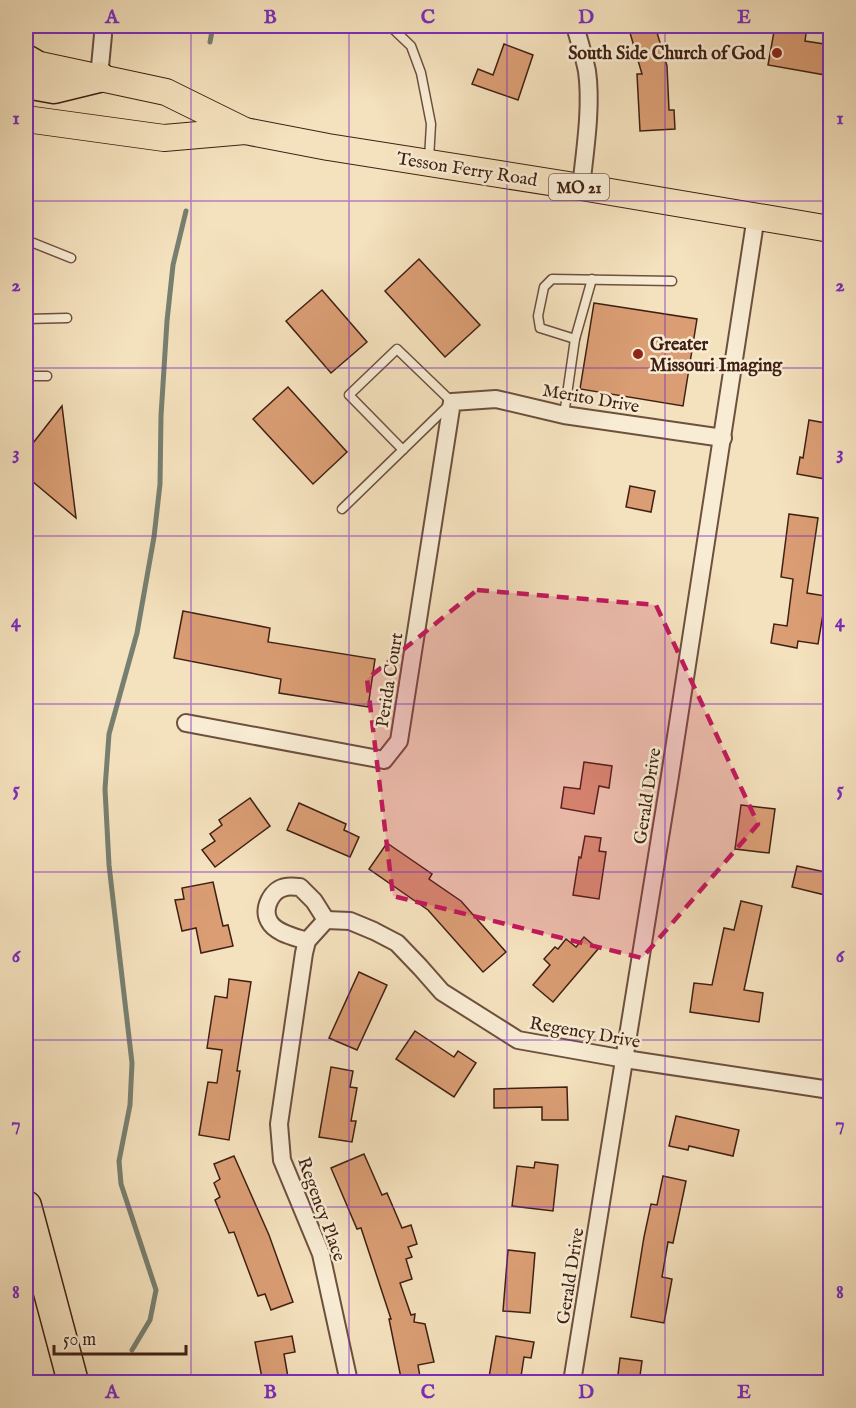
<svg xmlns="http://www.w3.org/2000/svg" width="856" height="1408" font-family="'IM FELL English',serif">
  <rect width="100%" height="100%" fill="#f4e1bd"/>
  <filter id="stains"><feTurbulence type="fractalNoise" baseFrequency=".00333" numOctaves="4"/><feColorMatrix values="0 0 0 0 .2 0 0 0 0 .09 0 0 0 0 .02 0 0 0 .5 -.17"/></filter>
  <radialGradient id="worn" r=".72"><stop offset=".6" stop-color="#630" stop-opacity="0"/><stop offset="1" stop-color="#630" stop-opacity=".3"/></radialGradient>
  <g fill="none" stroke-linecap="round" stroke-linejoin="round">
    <!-- stream -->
    <g stroke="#777f70" stroke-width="5">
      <path d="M210,42l3,-16"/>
      <path d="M132,1350l18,-30 6,-30 -35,-106 -2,-23 11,-56 2,-42 -23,-198 -4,-76 4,-55 28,-101 17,-96 6,-53 1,-68 6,-95 6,-56 13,-54"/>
    </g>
  </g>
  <!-- building -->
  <g fill="#da9d74" stroke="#402014" stroke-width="1.5">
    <path d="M628,26h27l12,40 2,44h5l1,19 -35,2 -3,-57h5z"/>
    <path d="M775,26h32l-2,15 26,4v31l-63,-11z"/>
    <path d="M504,44l29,11 -15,45 -46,-16 6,-15 15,6z"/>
    <path d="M419,259l61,66 -35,32 -60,-66z"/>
    <path d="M322,290l45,52 -36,31 -45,-52z"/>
    <path d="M594,303l103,16 -14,87 -103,-17z"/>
    <path d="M288,387l59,65 -34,32 -60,-65z"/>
    <path d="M62,406l14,112 -50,-42v-24z"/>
    <path d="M809,420l22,4v56l-34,-6 3,-17 3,1z"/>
    <path d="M630,486l25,5 -4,21 -25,-5z"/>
    <path d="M789,514l29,4 -11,75 19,3 -8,48 -20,-3 -1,7 -26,-5 3,-19 13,2 6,-47 -12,-2z"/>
    <path d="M183,611l87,17 -2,14 107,17 -7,48 -89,-14 2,-14 -107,-21z"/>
    <path d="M584,762l28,4 -3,22 -10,-2 -5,28 -33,-6 3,-21 16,2z"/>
    <path d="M250,798l20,28 -55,41 -13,-17 13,-9 -5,-7 12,-9 -3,-5z"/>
    <path d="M299,803l47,21 -2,6 15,7 -9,20 -63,-27z"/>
    <path d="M741,805l34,4 -6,44 -34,-4z"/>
    <path d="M585,836l16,2 -2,13 7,1 -7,47 -26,-4 6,-38 2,1z"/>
    <path d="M387,843l45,31 -3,5 32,22 45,51 -23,20 -55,-62 -59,-41z"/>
    <path d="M797,866l33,7 -5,22 -33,-8z"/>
    <path d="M213,882l10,44 5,-1 5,21 -32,7 -5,-25 -14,3 -7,-31 9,-1 -2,-11z"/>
    <path d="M741,901l21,5 -18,84 19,3 -4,29 -69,-10 4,-29 18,2 12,-57 10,2z"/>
    <path d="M584,937l14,12 -45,53 -20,-17 17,-20 -6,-6 11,-12 3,2 8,-10 10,8z"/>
    <path d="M359,972l28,13 -30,65 -28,-12z"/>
    <path d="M229,979l22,3 -14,89h3l-11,69 -30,-5 9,-53 9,1 5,-33 -15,-2 8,-52 12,2z"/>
    <path d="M415,1031l39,26 4,-6 18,12 -22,34 -58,-38z"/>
    <path d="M331,1067l22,4 -3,16 7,1 -6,33h5l-4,21 -33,-5z"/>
    <path d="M567,1087l1,33h-26v-13l-48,1v-19z"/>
    <path d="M676,1116l63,14 -6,26 -44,-10 -1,4 -19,-4z"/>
    <path d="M364,1154l18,41 5,-2 15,35 9,-3 6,19 -9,3 4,10 -6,2 6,20 -12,4 11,32 4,-1 -1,8 11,2 9,38 -16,3 3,18h-19l-13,-64h2l-30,-91 -4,1 -26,-61z"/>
    <path d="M234,1156l35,79 24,67 -22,8 -6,-16 -7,2 -24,-64 -5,1 -14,-33 5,-3 -6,-14 6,-4 -6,-15z"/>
    <path d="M535,1162l23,3 -5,46 -41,-5 5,-40 17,2z"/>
    <path d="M663,1176l23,5 -13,62 -5,-1 -6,35 10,2 -8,44 -33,-6 13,-80 7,-33 6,1z"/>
    <path d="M508,1250l27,3 -5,60 -27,-2z"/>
    <path d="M292,1336l3,16 -11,2 5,29h-26l-8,-41z"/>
    <path d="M496,1336l38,6 -3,16 -7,-1 -4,26h-32z"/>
    <path d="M620,1358l22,3 -3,22h-22z"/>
  </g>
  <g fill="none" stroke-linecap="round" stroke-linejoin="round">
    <!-- service casing -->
    <g stroke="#6d503e" stroke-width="11">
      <g id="service">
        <path d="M390,26l21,20 10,27 10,51 -2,35"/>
        <path d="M26,240l45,18"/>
        <path d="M26,299l3,-59"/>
        <path d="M26,319l41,-1"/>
        <path d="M575,339l17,-60"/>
        <path d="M26,376h21"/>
        <path d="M564,415l11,-76 -35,-11 -2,-12 6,-29 8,-8 120,2"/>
        <path d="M342,509l110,-107 -55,-53 -48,46 54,55"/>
      </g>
    </g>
    <!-- minor casing -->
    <g stroke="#6d503e" stroke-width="20">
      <g id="minor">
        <path d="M575,26c4,14 9,30 12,45 5,35 -2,80 -6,116"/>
        <path d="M99,77l4,-42 -1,-9"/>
        <path d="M186,723l198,37 15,-19 53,-339 44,-3 68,16 159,23"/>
        <path d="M307,941c-12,-4 -32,-8 -38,-20 -7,-13 3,-32 17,-34 4,-1 10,0 14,0l14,14 12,19"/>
        <path d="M349,1382l-28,-128 -39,-94 -3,-36 25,-171 3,-12 19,-21 24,1 24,10 23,12 23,24 22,25 76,48 107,19 205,31"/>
        <path d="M572,1382c64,-388 126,-777 184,-1166"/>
      </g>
    </g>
    <!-- primary casing -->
    <g stroke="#402014" stroke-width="28">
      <g id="primary">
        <path d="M26,62l140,30 79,39 83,16 253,40 249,42"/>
        <path d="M26,119l138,19 81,-7"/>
      </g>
    </g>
    <!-- motorway casing -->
    <g stroke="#402014" stroke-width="33">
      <g id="motorway">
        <path d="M26,60l7,4"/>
        <path d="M26,83l28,5 45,-11"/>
        <path d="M26,1206l47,176"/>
      </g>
    </g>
    <!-- service -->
    <use href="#service" stroke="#f8ecd4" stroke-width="8"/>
    <!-- minor -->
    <use href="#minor" stroke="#f8ecd4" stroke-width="16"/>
    <!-- primary -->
    <use href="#primary" stroke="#f4e1bd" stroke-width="26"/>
    <!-- motorway -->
    <use href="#motorway" stroke="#f4e1bd" stroke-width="30"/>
  </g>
  <!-- marked area -->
  <path fill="#c2185b" fill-opacity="0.2" stroke="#c2185b" stroke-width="4.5" stroke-dasharray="12 8" stroke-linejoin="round" d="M477,590l179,15 102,219 -116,134 -249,-62 -26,-217z"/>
  <!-- grid -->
  <path fill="none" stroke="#7b2cbf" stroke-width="1.5" stroke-opacity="0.55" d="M191,26v1356M349,26v1356M507,26v1356M665,26v1356M26,201h804M26,368h804M26,536h804M26,704h804M26,872h804M26,1040h804M26,1207h804"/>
  <!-- markers -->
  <g fill="#8f2418" stroke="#f8ecd4" stroke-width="2">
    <circle cx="777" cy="53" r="6"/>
    <circle cx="638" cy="354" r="6"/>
  </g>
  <g text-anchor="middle" stroke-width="5" stroke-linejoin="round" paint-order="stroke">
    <!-- shield labels -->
    <rect fill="#f8ecd4" stroke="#775d4e" stroke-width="1.5" x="549" y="174" width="60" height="26" rx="4.5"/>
    <g font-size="16" font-weight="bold" fill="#402014">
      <text x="579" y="193">MO 21</text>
    </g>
    <!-- poi labels -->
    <g font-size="18" font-weight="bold" fill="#402014" stroke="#f8ecd4" text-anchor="end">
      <text x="765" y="59">South Side Church of God</text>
      <text x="650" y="350" text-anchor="start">Greater<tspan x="650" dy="21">Missouri Imaging</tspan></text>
    </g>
    <!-- street labels -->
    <g font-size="18" fill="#402014" stroke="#f8ecd4">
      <text transform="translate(467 169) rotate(9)" y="6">Tesson Ferry Road</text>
      <text transform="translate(591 398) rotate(10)" y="6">Merito Drive</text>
      <text transform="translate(389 680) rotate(-81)" y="6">Perida Court</text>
      <text transform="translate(647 796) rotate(-81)" y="6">Gerald Drive</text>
      <text transform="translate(585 1032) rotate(10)" y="6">Regency Drive</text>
      <text transform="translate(322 1209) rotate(70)" y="6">Regency Place</text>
      <text transform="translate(570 1276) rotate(-81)" y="6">Gerald Drive</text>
    </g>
  </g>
  <!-- margin -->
  <rect width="856" height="1408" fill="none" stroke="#f4e1bd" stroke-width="66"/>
  <!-- scale -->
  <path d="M54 1345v9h132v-9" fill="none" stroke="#402014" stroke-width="3"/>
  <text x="63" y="1345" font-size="18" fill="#402014" stroke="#f8ecd4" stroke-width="4.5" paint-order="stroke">50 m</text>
  <rect x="33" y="33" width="790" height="1342" fill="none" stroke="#7b2cbf" stroke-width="2"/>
  <g font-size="20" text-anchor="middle" font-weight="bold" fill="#7b2cbf">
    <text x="112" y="23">A</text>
    <text x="270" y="23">B</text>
    <text x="428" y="23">C</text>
    <text x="586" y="23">D</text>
    <text x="744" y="23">E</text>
    <text x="16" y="124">1</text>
    <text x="840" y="124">1</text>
    <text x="16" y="291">2</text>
    <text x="840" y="291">2</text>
    <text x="16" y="459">3</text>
    <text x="840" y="459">3</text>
    <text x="16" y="627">4</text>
    <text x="840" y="627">4</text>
    <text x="16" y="795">5</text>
    <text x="840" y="795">5</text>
    <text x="16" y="962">6</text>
    <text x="840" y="962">6</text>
    <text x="16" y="1130">7</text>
    <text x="840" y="1130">7</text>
    <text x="16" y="1298">8</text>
    <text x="840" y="1298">8</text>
    <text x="112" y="1398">A</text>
    <text x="270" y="1398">B</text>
    <text x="428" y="1398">C</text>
    <text x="586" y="1398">D</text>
    <text x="744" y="1398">E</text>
  </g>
  <rect width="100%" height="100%" filter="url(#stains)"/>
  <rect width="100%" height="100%" fill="url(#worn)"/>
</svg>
